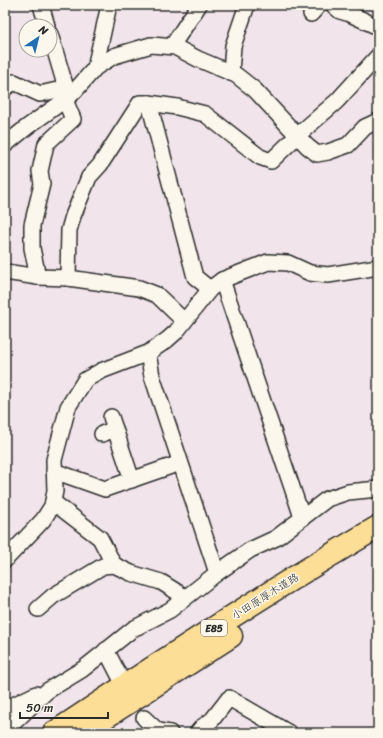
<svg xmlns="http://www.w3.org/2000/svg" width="383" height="738" font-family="Sriracha,'Klee One',sans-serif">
  <rect width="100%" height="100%" fill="#f1e5eb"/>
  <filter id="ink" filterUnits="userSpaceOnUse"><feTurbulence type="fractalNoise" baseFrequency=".025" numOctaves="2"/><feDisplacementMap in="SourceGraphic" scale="8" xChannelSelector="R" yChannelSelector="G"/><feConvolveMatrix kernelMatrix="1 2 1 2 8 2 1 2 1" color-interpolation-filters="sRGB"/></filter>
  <g filter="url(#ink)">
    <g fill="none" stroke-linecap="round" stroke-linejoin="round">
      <!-- minor casing -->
      <g stroke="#2b2b2b" stroke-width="18">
        <g id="minor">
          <path d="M41,5l6,21"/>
          <path d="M333,5l7,6 10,3 28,13"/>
          <path d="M311,14l8,-9"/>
          <path d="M50,34l16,54 8,3"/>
          <path d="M172,46l27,-41"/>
          <path d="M95,68l14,-63"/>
          <path d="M231,73l2,-27 14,-41"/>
          <path d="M5,88l9,-6 26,12 26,-6"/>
          <path d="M149,103h-9l-40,62 -11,12 -16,39 -4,14 -1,48 71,10 18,7 27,26"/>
          <path d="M5,145l22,-18 38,-27 9,-8 21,-24 19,-12 37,-11 24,2 23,12 38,16 19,15 52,56 10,8 11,-2 20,-7 17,-18 13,-6"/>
          <path d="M5,272l33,5 30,1"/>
          <path d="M38,277l-6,-29v-23l10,-41 -2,-13 6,-27 27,-25 -8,-19"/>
          <path d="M222,280l80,237"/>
          <path d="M210,289l-15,-12 -46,-174 28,4 28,7 55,43 11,4 27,-26 39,-34 41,-45"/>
          <path d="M148,353l4,23 65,197"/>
          <path d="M111,417l21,63"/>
          <path d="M102,434l13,-5"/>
          <path d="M54,471l51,18 75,-26"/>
          <path d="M53,502l47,36 14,27"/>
          <path d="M5,560l38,-40 9,-14 3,-15 -1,-31 14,-53 17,-27 16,-9 47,-18 19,-13 9,-8 34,-43 12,-9 46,-18 20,1 22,10 18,2 50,-8"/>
          <path d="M38,609l15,-13 50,-30 11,-1 17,8 30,9 24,15"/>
          <path d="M106,650l15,29"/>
          <path d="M5,709l31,-15"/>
          <path d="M144,718l14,13 12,2"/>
          <path d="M5,731l42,-40 36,-22 50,-40 37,-19 47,-37 33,-23 26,-12 51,-39 21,-7 30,-3"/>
          <path d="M197,733l5,-6 10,-7 17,-22 60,35"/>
        </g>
      </g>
      <!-- highway casing -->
      <g stroke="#2b2b2b" stroke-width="25">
        <g id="highway">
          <path d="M54,733c106,-71 213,-141 324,-206"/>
          <path d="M81,733l150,-97"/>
        </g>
      </g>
      <!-- minor -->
      <use href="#minor" stroke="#fbf7ec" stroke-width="15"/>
      <!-- highway -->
      <use href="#highway" stroke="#fdde96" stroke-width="22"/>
    </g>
  </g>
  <g text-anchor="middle" stroke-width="3" stroke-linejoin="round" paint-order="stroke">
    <!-- shield labels -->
    <rect fill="#fbf7ec" stroke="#696865" stroke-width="1" x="201" y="620" width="26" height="16" rx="3"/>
    <g font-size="10" font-weight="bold" fill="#2b2b2b">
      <text x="214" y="632">E85</text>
    </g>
    <!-- street labels -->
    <g font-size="11" fill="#2b2b2b" stroke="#fbf7ec">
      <text transform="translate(265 596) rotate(-32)" y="4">小田原厚木道路</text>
    </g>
  </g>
  <!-- margin -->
  <rect width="383" height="738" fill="none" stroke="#fbf7ec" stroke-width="20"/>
  <rect x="10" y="10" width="363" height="718" fill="none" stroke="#2b2b2b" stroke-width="1.5" filter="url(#ink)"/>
  <!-- north arrow -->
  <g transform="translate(38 38) rotate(35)"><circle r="19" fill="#fbf7ec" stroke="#a8a59f"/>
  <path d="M0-3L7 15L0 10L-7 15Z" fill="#1f6fb2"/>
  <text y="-6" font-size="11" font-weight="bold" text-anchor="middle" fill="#2b2b2b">N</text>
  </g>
  <!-- scale -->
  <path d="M20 712v6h88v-6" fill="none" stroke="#2b2b2b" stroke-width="2"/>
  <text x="26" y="712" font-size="12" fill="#2b2b2b" stroke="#fbf7ec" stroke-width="3" paint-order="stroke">50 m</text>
</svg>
